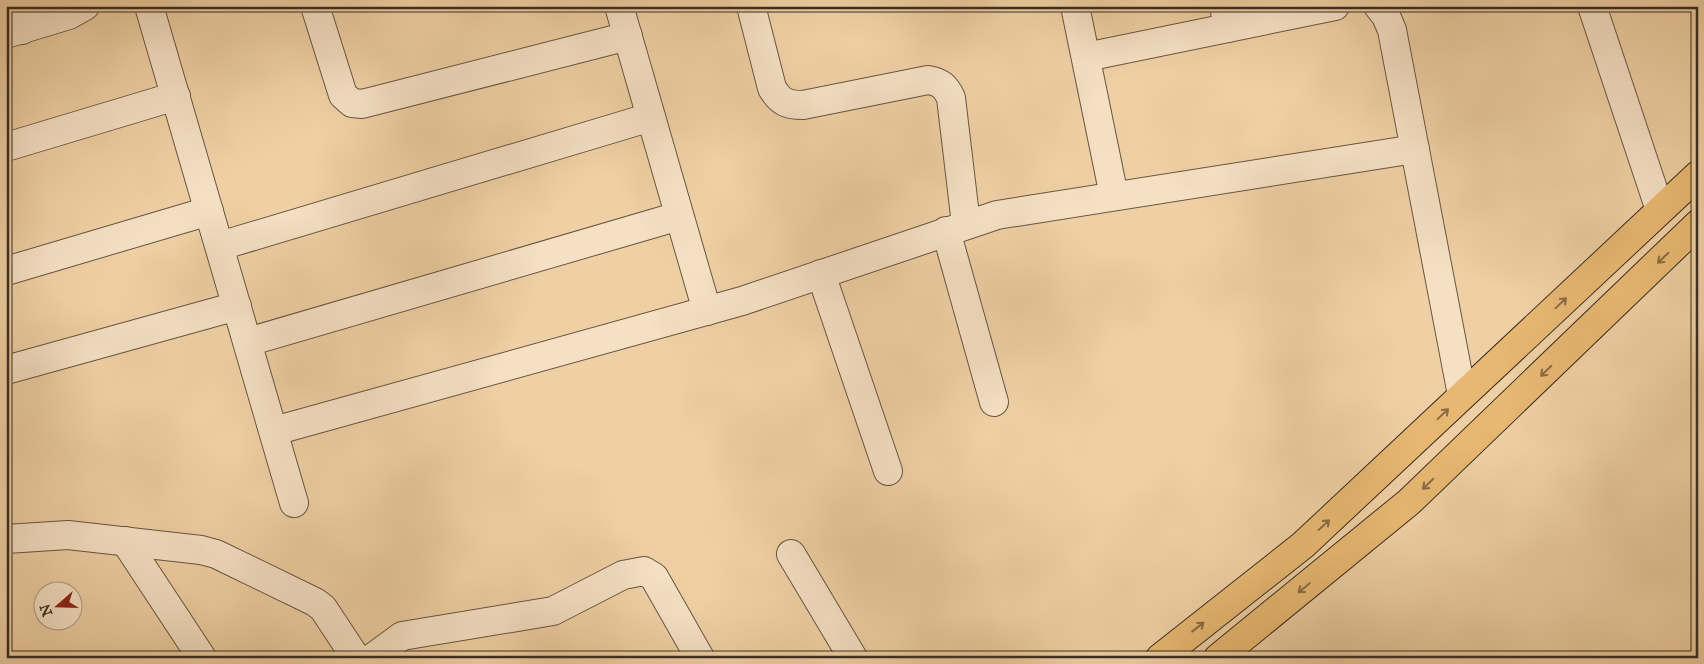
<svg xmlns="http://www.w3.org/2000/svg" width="1704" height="664" font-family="'IM FELL Great Primer',serif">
  <rect width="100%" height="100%" fill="#efd0a4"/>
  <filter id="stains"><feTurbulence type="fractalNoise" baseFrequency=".004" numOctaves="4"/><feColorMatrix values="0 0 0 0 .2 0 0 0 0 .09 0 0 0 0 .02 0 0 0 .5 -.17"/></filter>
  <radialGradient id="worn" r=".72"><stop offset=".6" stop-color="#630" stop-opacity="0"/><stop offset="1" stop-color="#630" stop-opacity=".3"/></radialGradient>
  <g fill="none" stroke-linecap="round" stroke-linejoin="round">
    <!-- minor casing -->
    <g stroke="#665642" stroke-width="30">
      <g id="minor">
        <path d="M15,6l7,24"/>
        <path d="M149,6l145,497"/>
        <path d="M315,6l28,89 9,8 10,1 266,-68"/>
        <path d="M619,6l88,305"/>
        <path d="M751,6l21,82c8,14 15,17 31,17l125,-25c13,2 18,7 23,18l15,126"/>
        <path d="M1075,6l39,190"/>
        <path d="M1224,6l4,22"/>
        <path d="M1378,6l8,10 6,14 70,365"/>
        <path d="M1592,6l68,204"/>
        <path d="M6,34l63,-19 16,-9"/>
        <path d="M1086,57l249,-51"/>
        <path d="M6,147l170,-51"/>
        <path d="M946,231l48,171"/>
        <path d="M220,246l431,-129"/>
        <path d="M6,271l203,-60"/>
        <path d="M821,274l67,197"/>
        <path d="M248,342l431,-126"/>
        <path d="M6,370l231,-64"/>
        <path d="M274,431l468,-130 255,-86 418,-66"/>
        <path d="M6,539l62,-4 133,15 15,4 99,48 8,6 33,50"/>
        <path d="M125,541l77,117"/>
        <path d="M791,554l62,104"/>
        <path d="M372,658l30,-22 151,-25 70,-36 21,-4 10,6 46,81"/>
      </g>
    </g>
    <!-- major casing -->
    <g stroke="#392e22" stroke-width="30">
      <g id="major">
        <path d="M1160,658l143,-113 395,-370"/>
        <path d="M1218,658l191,-156 289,-278"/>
      </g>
    </g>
    <!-- minor -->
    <use href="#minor" stroke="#f5e0c4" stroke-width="28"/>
    <!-- major -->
    <use href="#major" stroke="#e8b872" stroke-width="28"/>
  </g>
  <!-- one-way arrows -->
  <defs><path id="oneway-shaft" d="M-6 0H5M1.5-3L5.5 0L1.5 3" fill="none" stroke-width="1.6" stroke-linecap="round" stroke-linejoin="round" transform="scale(1.25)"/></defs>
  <g stroke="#886c46">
    <use href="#oneway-shaft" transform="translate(1663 258) rotate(136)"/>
    <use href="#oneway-shaft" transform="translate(1561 303) rotate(-43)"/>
    <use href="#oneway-shaft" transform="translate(1546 371) rotate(136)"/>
    <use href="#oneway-shaft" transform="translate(1443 414) rotate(-43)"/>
    <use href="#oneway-shaft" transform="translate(1428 484) rotate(136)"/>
    <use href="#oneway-shaft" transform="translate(1324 525) rotate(-43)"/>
    <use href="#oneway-shaft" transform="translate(1304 588) rotate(141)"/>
    <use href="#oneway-shaft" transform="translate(1198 627) rotate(-38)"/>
  </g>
  <!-- margin -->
  <rect width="1704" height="664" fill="none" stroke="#efd0a4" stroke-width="25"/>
  <rect x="8" y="8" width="1689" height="649" fill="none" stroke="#392e22" stroke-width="2.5"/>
  <rect x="12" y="12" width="1679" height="639" fill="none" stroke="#392e22"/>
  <!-- north arrow -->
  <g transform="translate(58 606) rotate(250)"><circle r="24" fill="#f5e0c4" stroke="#aa9983"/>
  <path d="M0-4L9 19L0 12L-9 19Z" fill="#8f2418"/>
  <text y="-8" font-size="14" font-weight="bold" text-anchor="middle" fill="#392e22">N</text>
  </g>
  <rect width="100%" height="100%" filter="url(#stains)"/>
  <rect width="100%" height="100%" fill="url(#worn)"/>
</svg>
